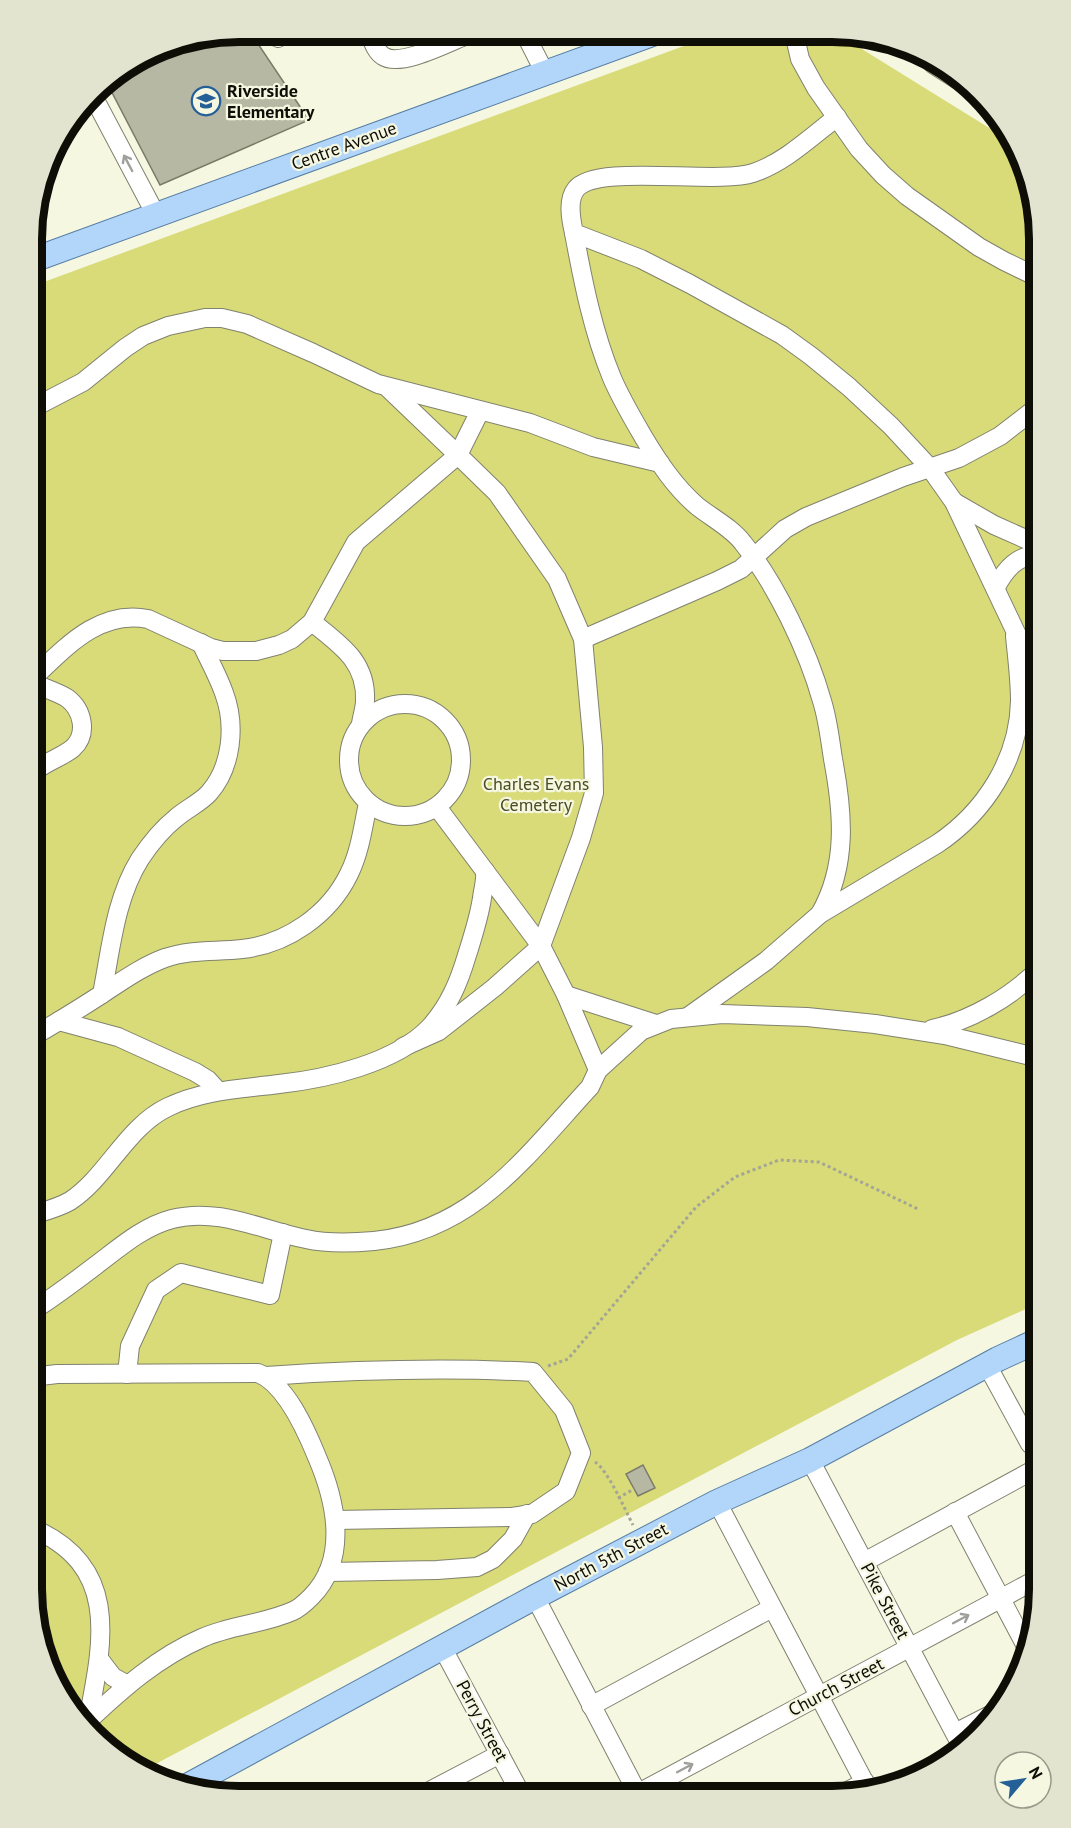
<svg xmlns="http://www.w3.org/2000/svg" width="1071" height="1828" font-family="'PT Sans',sans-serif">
  <rect width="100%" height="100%" fill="#f5f7e1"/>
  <!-- green -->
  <path fill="#d8db78" d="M719,33h117l171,106 17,21 15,79v1064l-82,37 -809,428 -35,-14 -66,-86 -15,-79 1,-1303z"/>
  <!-- building -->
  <g fill="#b7b8a3" stroke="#7a7b67" stroke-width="1.5">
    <path d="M239,32h11l59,88 -149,65 -54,-104 54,-34z"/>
    <path d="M643,1465l12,23 -17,8 -12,-22z"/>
  </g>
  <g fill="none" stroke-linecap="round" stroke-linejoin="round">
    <!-- minor casing -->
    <g stroke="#80826e" stroke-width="20">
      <g id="minor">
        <path d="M274,32l4,6"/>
        <path d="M369,32c3,7 6,19 14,24 17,12 66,-14 84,-21l3,-3"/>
        <path d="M524,32l21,41"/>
        <path d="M794,33l6,26 16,29 43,61 24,26 24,21 72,51 25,14 35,17"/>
        <path d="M933,64l33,21"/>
        <path d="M93,96l63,119"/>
        <path d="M837,117c-26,20 -53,46 -84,56 -37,12 -157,-10 -177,16 -9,11 -5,31 -2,44l67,26 49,25 92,51 29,21 38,31 42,39 39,42 24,34 85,179"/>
        <path d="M574,233c9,49 19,99 38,145 9,21 21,41 32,60 15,25 31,49 53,68 15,12 35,22 46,37 33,41 65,108 79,158 6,19 8,39 11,58 10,53 15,106 -13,155"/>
        <path d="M389,389l69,66 22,-44"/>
        <path d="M33,408l50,-26 42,-34 18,-12 25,-10 37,-8h17l25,6 66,29 65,31 152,39 63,24 67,16"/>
        <path d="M954,502l40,23 45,20"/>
        <path d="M996,587c10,-19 21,-31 43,-33"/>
        <path d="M312,622c27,22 55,39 53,79 0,7 -3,15 -4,23"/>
        <path d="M583,639l134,-58 24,-12 44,-40 21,-12 97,-40 56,-19 41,-22 39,-30"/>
        <path d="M33,678c32,-30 66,-69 115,-59l63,29 12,3h33l23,-6 13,-6 20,-17 44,-80 102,-87 39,38 60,86 26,60 10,108 1,46 -13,45 -40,108 -46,41 -56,44 -36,16"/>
        <circle cx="405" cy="760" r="56"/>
        <path d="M33,773c11,-11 28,-15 40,-25 15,-14 10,-38 -6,-50 -10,-6 -23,-10 -34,-15"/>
        <path d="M437,807l104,139 25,49 32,75"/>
        <path d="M102,994c9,-45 13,-95 38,-135 10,-15 22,-30 36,-41 10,-9 24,-15 33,-25 23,-26 27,-68 15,-100 -6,-17 -15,-33 -23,-50"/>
        <path d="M566,995l90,29"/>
        <path d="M1039,1013v-18"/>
        <path d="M689,1016l77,-55 54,-47 117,-70c48,-32 82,-85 83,-143 0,-22 -3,-44 -5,-65"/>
        <path d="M59,1021l59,16 77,35 13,8 10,11"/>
        <path d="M932,1029c38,-8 79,-32 107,-60"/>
        <path d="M32,1037c24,-14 47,-28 70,-43 20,-13 41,-28 63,-36 26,-9 51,-6 77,-9 45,-5 87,-34 107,-75 11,-22 14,-47 19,-71"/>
        <path d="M32,1215c13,-4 26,-7 38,-14 37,-24 56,-74 98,-94 35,-17 73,-18 111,-23 47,-5 117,-21 151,-57 19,-21 29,-45 37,-72 6,-19 12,-37 15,-57 1,-9 4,-17 3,-27"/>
        <path d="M32,1311c22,-14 42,-29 63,-45 24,-18 47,-39 77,-47 47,-12 89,11 134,20 22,5 46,4 68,2 100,-10 153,-86 216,-154l8,-17 43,-39 30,-12 51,-5 85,3 68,7 70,11 94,23"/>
        <path d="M987,1365l43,79 9,-5"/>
        <path d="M127,1374l3,-28 26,-56 25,-17 89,22 13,-62"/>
        <path d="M266,1376c89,-6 177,-9 267,-4l31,38 17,43 -15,38 -34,23 -20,3 -177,3"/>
        <path d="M32,1377l25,-3 201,-1c28,11 48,57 59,84 19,44 32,102 -6,140 -5,5 -11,11 -18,14 -29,13 -62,14 -91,27 -44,19 -80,51 -114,83"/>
        <path d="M810,1460l150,283"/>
        <path d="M717,1502l151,287"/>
        <path d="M955,1512l73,138"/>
        <path d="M32,1528c89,38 71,114 56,192"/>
        <path d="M864,1562l175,-95"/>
        <path d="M328,1572l109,-2 40,-3 16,-8 20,-20 14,-25"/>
        <path d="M535,1597l104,199"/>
        <path d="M442,1647l80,149"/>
        <path d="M100,1660l13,17 15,8"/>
        <path d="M591,1706l181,-98"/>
        <path d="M955,1733l45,-23"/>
        <path d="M842,1794l23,-12"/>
        <path d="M422,1795l78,-41"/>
        <path d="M633,1796l406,-218"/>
      </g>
    </g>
    <!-- major casing -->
    <g stroke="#577ea2" stroke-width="26">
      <g id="major">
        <path d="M33,260l622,-227"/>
        <path d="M189,1785l346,-188 182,-95 93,-42 188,-101 41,-19"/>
      </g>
    </g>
    <!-- path -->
    <g stroke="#a4a594" stroke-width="3" stroke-dasharray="3 3" stroke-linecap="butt">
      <path d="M548,1366l20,-7 128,-152 39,-30 44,-17 40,2 99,47"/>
      <path d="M595,1462c13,8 30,48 38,63"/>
      <path d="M618,1498l16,-9"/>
    </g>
    <!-- minor -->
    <use href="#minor" stroke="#fff" stroke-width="18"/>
    <!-- major -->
    <use href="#major" stroke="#b2d6fa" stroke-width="24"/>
  </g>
  <!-- one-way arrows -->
  <defs><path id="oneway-shaft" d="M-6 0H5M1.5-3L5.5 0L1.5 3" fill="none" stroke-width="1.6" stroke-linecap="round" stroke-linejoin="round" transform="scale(1.5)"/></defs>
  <g stroke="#9f9f9c">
    <use href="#oneway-shaft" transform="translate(128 163) rotate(-118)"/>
    <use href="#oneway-shaft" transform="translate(961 1619) rotate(-28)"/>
    <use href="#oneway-shaft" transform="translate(685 1768) rotate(-28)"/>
  </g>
  <!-- icons -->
  <defs>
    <g id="school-ring" transform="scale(1.5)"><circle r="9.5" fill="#f5f7e1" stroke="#246097" stroke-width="1.5"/><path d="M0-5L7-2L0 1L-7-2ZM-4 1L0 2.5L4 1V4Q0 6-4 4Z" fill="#246097"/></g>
  </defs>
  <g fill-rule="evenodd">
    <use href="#school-ring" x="206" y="101"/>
  </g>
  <g text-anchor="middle" stroke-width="4.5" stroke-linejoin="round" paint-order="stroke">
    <!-- poi labels -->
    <g font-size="18" font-weight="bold" fill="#0e0e07" stroke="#f5f7e1" text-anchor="start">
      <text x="227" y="97">Riverside<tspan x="227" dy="21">Elementary</tspan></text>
    </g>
    <!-- street labels -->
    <g font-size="18" fill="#0e0e07" stroke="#f5f7e1">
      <text transform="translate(344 146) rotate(-20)" y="6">Centre Avenue</text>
      <text transform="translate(611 1557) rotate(-28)" y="6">North 5th Street</text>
      <text transform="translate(885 1601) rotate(62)" y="6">Pike Street</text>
      <text transform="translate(836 1687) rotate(-28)" y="6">Church Street</text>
      <text transform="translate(482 1721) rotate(62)" y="6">Perry Street</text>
    </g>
    <!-- park labels -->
    <g font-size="18" fill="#4b4c22" stroke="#f5f7e1">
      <text x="536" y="790">Charles Evans<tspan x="536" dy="21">Cemetery</tspan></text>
    </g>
  </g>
  <!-- crop -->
  <path d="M0 0H1071V1828H0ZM239 42H832A197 197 0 0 1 1029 239V1589A197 197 0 0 1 832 1786H239A197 197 0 0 1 42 1589V239A197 197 0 0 1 239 42Z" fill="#e3e4d0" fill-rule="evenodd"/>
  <path fill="none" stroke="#0e0e07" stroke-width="8" d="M239 42H832A197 197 0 0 1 1029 239V1589A197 197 0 0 1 832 1786H239A197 197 0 0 1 42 1589V239A197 197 0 0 1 239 42Z"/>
  <!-- north arrow -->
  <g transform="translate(1023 1780) rotate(61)"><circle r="28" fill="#f5f7e1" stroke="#999a8a" stroke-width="1.5"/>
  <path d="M0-4.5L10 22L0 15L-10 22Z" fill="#246097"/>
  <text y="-9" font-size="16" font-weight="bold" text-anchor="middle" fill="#0e0e07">N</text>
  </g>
</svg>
